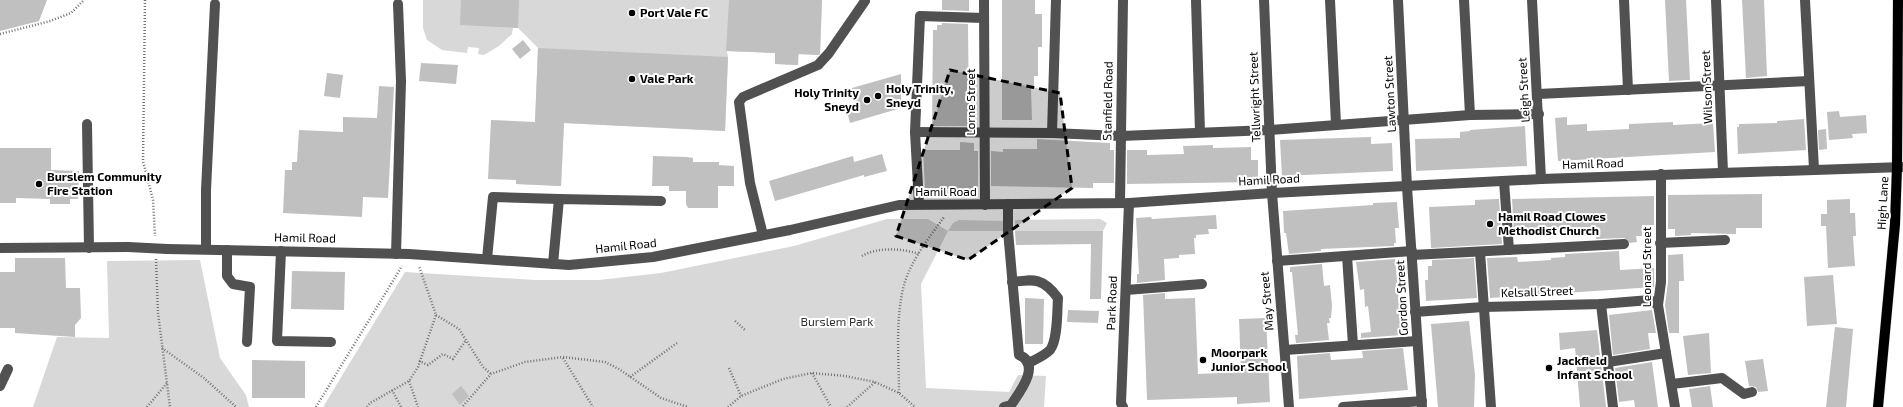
<svg xmlns="http://www.w3.org/2000/svg" width="1903" height="407" font-family="'Exo 2',sans-serif">
  <rect width="100%" height="100%" fill="#fff"/>
  <!-- green -->
  <g fill="#d8d8d8">
    <path d="M423,0h399l-2,55 -21,-1 -1,11 -23,-1v-11l-48,-2 1,6 -3,74 -161,-8 -3,63 -45,-2 3,-62h16l3,-74 -20,-20h-5l-1,6 -13,12 -15,9 -6,-1 1,-6 -11,-1 -1,6 -25,-3 -15,-10 -4,-12z"/>
    <path d="M887,219h41l20,12 5,-8 6,-3 45,1 -1,10h-55l-27,53 5,104 83,4 9,-17 28,1 -2,31h-721l82,-135 130,8h64l62,-7 133,-27z"/>
    <path d="M1100,219l7,4 -4,8h-88v-11z"/>
    <path d="M200,260l20,98 26,37 3,12h-216l24,-70 52,1 -2,-77z"/>
  </g>
  <!-- building -->
  <g fill="#c0c0c0">
    <path d="M0,0h47l-8,21 -39,10z"/>
    <path d="M461,0h58l-1,28 -58,-3z"/>
    <path d="M729,0h93l-2,53 -2,2 -20,-1v11l-23,-1v-11l-49,-2z"/>
    <path d="M942,0h27v11l-27,-1z"/>
    <path d="M1002,0h33v14h7v33h-4v29h-4v13h-3l1,31h-30z"/>
    <path d="M1665,0h21l4,80 -21,1z"/>
    <path d="M1742,0h22l3,76 -21,2z"/>
    <path d="M942,23l26,1 1,102h-37l1,-96h4v-5h5z"/>
    <path d="M523,40l8,10 -11,9 -8,-10z"/>
    <path d="M538,48l190,9 -3,74 -161,-8 -3,63 -45,-2v-4l-28,-1 3,-59 44,2z"/>
    <path d="M421,63l37,2 -2,19 -37,-3z"/>
    <path d="M327,73l16,2 -3,23 -16,-2z"/>
    <path d="M901,74v34l-51,15 -4,-15 10,-4 -4,-16z"/>
    <path d="M379,86l15,1 -6,111 -25,-1 -1,20 -79,-4 2,-43h7v-8h5l2,-32 44,2v-15l34,1z"/>
    <path d="M1839,111l1,6 26,-2 1,18 -15,1 1,4 -24,2 -2,-28z"/>
    <path d="M1567,117v8l20,-1v7l42,-2v-5l44,-2v3l40,-2 2,29 -157,9 -3,-43z"/>
    <path d="M1804,119l2,31 -68,4 -1,-27h2v-3l38,-1v-2z"/>
    <path d="M1525,126l2,40 -111,5 -1,-32 45,-1v-6l10,-1v-1z"/>
    <path d="M1826,129l1,20 -8,1 -1,-20z"/>
    <path d="M1371,137v7l21,-1 1,28 -111,5 -2,-36z"/>
    <path d="M1037,139l73,4v7h4v33h-21v5l-102,-2v-35l12,1v-3h34z"/>
    <path d="M960,142l14,1v8h4v38h-53l-2,-39h37z"/>
    <path d="M1213,145v3l38,-1v13h7v22l-131,2v-34h20v5l37,-1 -1,-8z"/>
    <path d="M0,148h51v22l28,1 -1,28h-8v5h-20v-5l-34,-1v5h-16z"/>
    <path d="M882,154l5,17 -23,6v-2l-89,26 -6,-20 84,-25 1,6z"/>
    <path d="M653,156l34,1 6,1v4h26v3l15,1v20h-16v22h-30l-2,-4v-13h-17v-5h-17z"/>
    <path d="M1762,194v34h-26v6l-45,-1v2l-16,1v-7h-7v-34z"/>
    <path d="M1654,196v29h-12v11h-6l1,6 -7,1 -6,-5 -28,1v-6l-82,2 -2,-36z"/>
    <path d="M1497,199h2l3,45 -71,4 -2,-41 46,-2v-5z"/>
    <path d="M1850,199v14h5l1,23h-3l2,30 -27,2 -2,-42h-5v-12h6v-14z"/>
    <path d="M1397,202l2,26h-4l1,15h-2v3l-73,3v2l-32,3 -3,-21h-2l-1,-22 90,-6v-2z"/>
    <path d="M1216,215l1,14h-9l1,5 -13,1v3h-2l1,16 -16,1v3l-15,1 1,21 -28,3v-9h2l-3,-56 15,-1 1,2z"/>
    <path d="M1015,231h88l-2,68h-11l1,-55 -75,1z"/>
    <path d="M1619,251l1,19 34,-2v19l-164,11 -3,-40 30,-1 1,5 33,-2v-2l14,-1v-3z"/>
    <path d="M1683,254l1,27h-5v52h-10l-4,-28 3,-23v-27z"/>
    <path d="M15,258h50l1,30h14l1,30 -6,7v12l-60,-4v-5h-15v-56h15z"/>
    <path d="M1474,258l3,40 -51,3 -1,-21h3v-14h4v-6z"/>
    <path d="M1395,259l7,76 -41,3v-5l10,-1 -3,-26 -3,1 -1,-18 -4,1 -4,-28z"/>
    <path d="M1322,264l2,22 6,-1 2,21 -1,12h-2l1,5h-3l2,17 -33,3 -1,-8h3l-6,-63h-2v-5z"/>
    <path d="M292,271l53,1 -1,38 -53,-1z"/>
    <path d="M1833,275l4,49 -30,2 -3,-49z"/>
    <path d="M1165,293v6l30,-1 3,76 43,-2 -2,-53 27,-1 4,84 -33,2v-7l-90,3 -4,-105z"/>
    <path d="M1025,298l19,1 -1,45h-18z"/>
    <path d="M1068,310l31,1 -1,12 -31,-1z"/>
    <path d="M1652,310l4,23h-8l2,16 -37,6 -4,-40z"/>
    <path d="M1469,321l6,54 -1,32h-36l-7,-83z"/>
    <path d="M1835,327l18,2 -7,78h-20z"/>
    <path d="M1597,330l9,77h-26l-5,-59 -15,2 -1,-17z"/>
    <path d="M1709,333l2,40 -23,2 -5,-39z"/>
    <path d="M1403,348l5,42 -109,9 -2,-43 33,-3 1,7 32,-2 -1,-7z"/>
    <path d="M1763,359l5,32 -10,1 -2,-5 -7,-1 -4,-25z"/>
    <path d="M252,360l53,1v37h-53z"/>
    <path d="M1652,362l6,45h-23l-1,-7 -15,2 -4,-34z"/>
    <path d="M461,386l8,10 -9,9 -8,-11z"/>
    <path d="M1710,386l3,21h-21l-3,-18z"/>
  </g>
  <g fill="none" stroke-linecap="round" stroke-linejoin="round">
    <!-- major casing -->
    <g stroke="#dbdbdb" stroke-width="11">
      <path id="major" d="M1878,407l17,-183 2,-57 1,-167"/>
    </g>
    <!-- path -->
    <g stroke="#737373" stroke-width="2.5" stroke-dasharray="1 2" stroke-linecap="butt">
      <path d="M145,0l-2,161 10,39 2,36"/>
      <path d="M0,34l50,-13 21,-8 13,-13"/>
      <path d="M862,256c15,-9 40,-8 57,-2"/>
      <path d="M156,259l2,54 12,94"/>
      <path d="M436,315l23,14 24,38 8,7"/>
      <path d="M735,321l10,9"/>
      <path d="M162,348l42,30 32,29"/>
      <path d="M563,358l30,49"/>
      <path d="M419,361l9,4 15,-11 10,5 13,-19"/>
      <path d="M729,368l12,28"/>
      <path d="M812,373l19,34"/>
      <path d="M630,377l47,-34"/>
      <path d="M409,381l9,26"/>
      <path d="M392,390l9,17"/>
      <path d="M899,393c0,-34 -4,-75 5,-108 7,-25 25,-47 40,-68"/>
      <path d="M463,406l28,-32 34,-12 38,-5 42,5 14,7 42,29 27,9"/>
      <path d="M147,407l20,-24"/>
      <path d="M316,407l86,-141"/>
      <path d="M367,407l3,-4 39,-22 9,-14 18,-52 -17,-49"/>
      <path d="M728,407l13,-11 42,-17 29,-6 33,3 30,6 24,11 16,14"/>
      <path d="M847,407l28,-25"/>
    </g>
    <!-- minor -->
    <g stroke="#515151" stroke-width="10">
      <path d="M984,0l1,205"/>
      <path d="M1196,0l4,132"/>
      <path d="M1264,0l8,193 17,214"/>
      <path d="M1330,0l6,124"/>
      <path d="M1398,0l9,187 15,220"/>
      <path d="M1464,0l6,115"/>
      <path d="M1532,0l9,179"/>
      <path d="M1624,0l4,90"/>
      <path d="M1716,0l7,172"/>
      <path d="M1805,0l9,169"/>
      <path d="M1538,94l271,-13"/>
      <path d="M87,124l2,124"/>
      <path d="M915,132l137,1 69,3 148,-6 201,-15 69,-1"/>
      <path d="M1052,133l4,-133"/>
      <path d="M1661,174v108l-3,23 17,102"/>
      <path d="M1504,181l5,69"/>
      <path d="M1120,202l3,-202"/>
      <path d="M919,204l-4,-72 5,-116 64,2"/>
      <path d="M763,235l-13,-52 -11,-81 4,-5 75,-32 11,-12 36,-52"/>
      <path d="M1660,243l65,-3"/>
      <path d="M0,248l128,-1"/>
      <path d="M167,249l242,5 160,11 84,-8 137,-27 109,-25 230,-2 143,-10 269,-14 362,-12"/>
      <path d="M206,249v-59l9,-186"/>
      <path d="M227,250v26l6,8 17,3 -3,55"/>
      <path d="M281,251l-4,90 54,1"/>
      <path d="M1480,252l11,155"/>
      <path d="M396,254l5,-173 -3,-77"/>
      <path d="M1412,255l212,-11"/>
      <path d="M1347,256l6,89"/>
      <path d="M487,259l6,-62 66,2"/>
      <path d="M1277,261l135,-10"/>
      <path d="M553,264l6,-65 102,2"/>
      <path d="M1012,282c23,-3 31,-4 46,16 -1,13 0,42 -8,52 -6,6 -14,9 -21,13"/>
      <path d="M1126,290l76,-6"/>
      <path d="M1601,304l12,103"/>
      <path d="M1415,312l68,-5 118,-3 49,-4 8,5"/>
      <path d="M1285,350l132,-9"/>
      <path d="M1608,362l58,-9"/>
      <path d="M1672,384l50,-6 22,16 8,-2"/>
      <path d="M0,386l8,-17"/>
      <path d="M1004,407l7,-2c8,-12 31,-41 8,-50l-11,-124v-27"/>
      <path d="M1123,407l-2,-4 8,-200"/>
      <path d="M1343,407l79,-6"/>
    </g>
    <!-- major -->
    <use href="#major" stroke="#000" stroke-width="10"/>
    <!-- minor-bridge -->
    <path stroke="#515151" stroke-width="10" d="M128,247l39,2"/>
  </g>
  <!-- marked area -->
  <path fill="#000" fill-opacity="0.2" stroke="#000" stroke-width="3" stroke-dasharray="8 5" stroke-linejoin="round" d="M950,70l110,23 12,95 -104,72 -72,-24z"/>
  <!-- markers -->
  <g fill="#000" stroke="#fff" stroke-width="1.5">
    <circle cx="632" cy="13" r="4"/>
    <circle cx="632" cy="79" r="4"/>
    <circle cx="878" cy="96" r="4"/>
    <circle cx="867" cy="100" r="4"/>
    <circle cx="39" cy="184" r="4"/>
    <circle cx="1490" cy="224" r="4"/>
    <circle cx="1203" cy="360" r="4"/>
    <circle cx="1549" cy="368" r="4"/>
  </g>
  <g text-anchor="middle" stroke-width="4" stroke-linejoin="round" paint-order="stroke">
    <!-- poi labels -->
    <g font-size="12" font-weight="bold" fill="#000" stroke="#fff" text-anchor="start">
      <text x="640" y="17">Port Vale FC</text>
      <text x="640" y="83">Vale Park</text>
      <text x="886" y="93">Holy Trinity,<tspan x="886" dy="14">Sneyd</tspan></text>
      <text x="859" y="97" text-anchor="end">Holy Trinity<tspan x="859" dy="14">Sneyd</tspan></text>
      <text x="47" y="181">Burslem Community<tspan x="47" dy="14">Fire Station</tspan></text>
      <text x="1498" y="221">Hamil Road Clowes<tspan x="1498" dy="14">Methodist Church</tspan></text>
      <text x="1211" y="357">Moorpark<tspan x="1211" dy="14">Junior School</tspan></text>
      <text x="1557" y="365">Jackfield<tspan x="1557" dy="14">Infant School</tspan></text>
    </g>
    <!-- street labels -->
    <g font-size="12" fill="#000" stroke="#fff">
      <text transform="translate(1707 87) rotate(-92)" y="4">Wilson Street</text>
      <text transform="translate(1524 90) rotate(-93)" y="4">Leigh Street</text>
      <text transform="translate(1390 94) rotate(-93)" y="4">Lawton Street</text>
      <text transform="translate(1255 97) rotate(-92)" y="4">Tellwright Street</text>
      <text transform="translate(1108 101) rotate(-89)" y="4">Stanfield Road</text>
      <text transform="translate(971 102) rotate(-90)" y="4">Lorne Street</text>
      <text transform="translate(1593 164) rotate(-2)" y="4">Hamil Road</text>
      <text transform="translate(1269 180) rotate(-3)" y="4">Hamil Road</text>
      <text x="946" y="196">Hamil Road</text>
      <text transform="translate(1883 203) rotate(-87)" y="4">High Lane</text>
      <text transform="translate(305 238) rotate(1)" y="4">Hamil Road</text>
      <text transform="translate(626 246) rotate(-6)" y="4">Hamil Road</text>
      <text transform="translate(1647 267) rotate(-90)" y="4">Leonard Street</text>
      <text transform="translate(1537 292) rotate(-2)" y="4">Kelsall Street</text>
      <text transform="translate(1402 298) rotate(-93)" y="4">Gordon Street</text>
      <text transform="translate(1267 301) rotate(-95)" y="4">May Street</text>
      <text transform="translate(1112 303) rotate(-88)" y="4">Park Road</text>
    </g>
    <!-- park labels -->
    <g font-size="12" fill="#2f2f2f" stroke="#fff">
      <text x="837" y="326">Burslem Park</text>
    </g>
  </g>
</svg>
